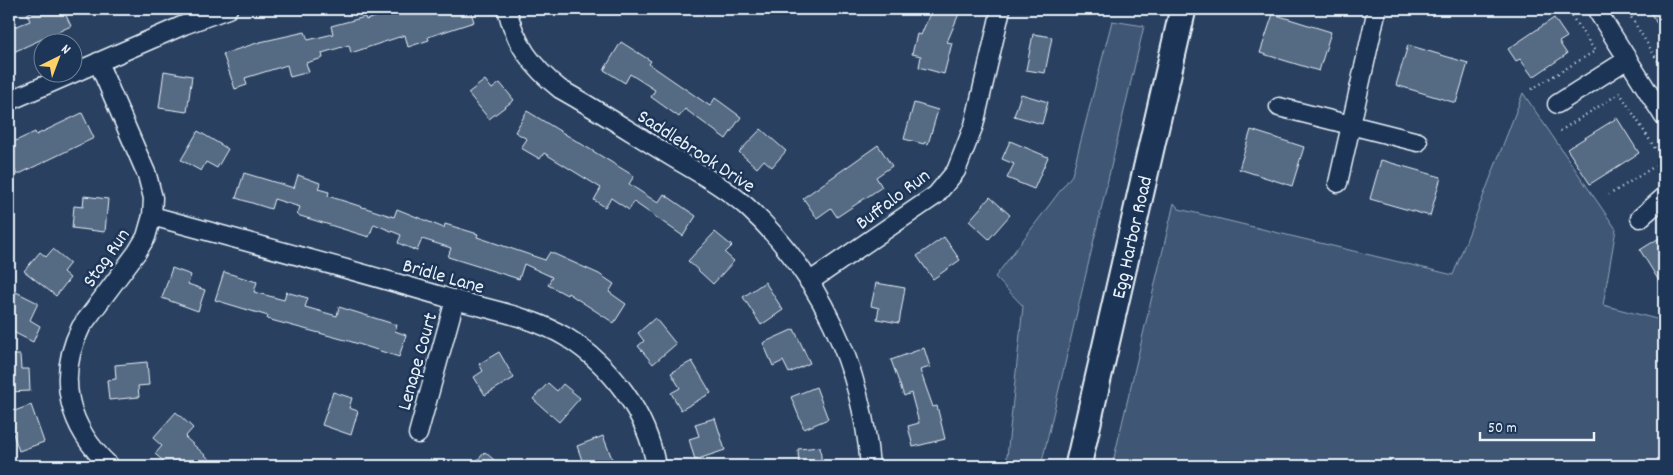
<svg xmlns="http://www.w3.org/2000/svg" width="1673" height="475" font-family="Dekko,sans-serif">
  <rect width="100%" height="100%" fill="#294061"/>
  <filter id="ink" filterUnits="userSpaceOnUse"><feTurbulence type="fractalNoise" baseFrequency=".02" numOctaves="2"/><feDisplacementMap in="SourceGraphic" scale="10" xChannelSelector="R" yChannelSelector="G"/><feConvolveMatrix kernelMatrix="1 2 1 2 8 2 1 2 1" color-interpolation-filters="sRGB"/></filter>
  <g filter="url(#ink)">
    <!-- green -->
    <g fill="#415774" stroke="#94a4b6">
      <path d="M1112,21l32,5 -103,440h-35l17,-160 -28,-29 77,-102z"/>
      <path d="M1523,93l93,136 -13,76 61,16v145h-552l62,-263 5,6 274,66z"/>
    </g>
    <!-- building -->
    <g fill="#556a83" stroke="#e8f1f8">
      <path d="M38,9h25l8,17 -62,28v-25l21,-8 -3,-7z"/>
      <path d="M401,9h69l4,13 -46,15 1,3 -21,7 -3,-12 -54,18 -2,-8 -27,8 1,5 -17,5 3,9 -19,5 -3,-12 -42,13 2,7 -12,4 -12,-35 37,-12 45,-10 3,8 25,-6 -2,-8 34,-9 1,3z"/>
      <path d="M932,9h29l-14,33 5,1 -8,31 -25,-7 2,-11 -9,-2 5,-20 4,1z"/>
      <path d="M1648,9h16v26z"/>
      <path d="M1273,14l58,18 -12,39 -59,-18z"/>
      <path d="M1554,18l13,19 -8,5 8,12 -34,23 -13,-18 -4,2 -8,-12z"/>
      <path d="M1033,34l19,3 -7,36 -19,-3z"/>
      <path d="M621,42l30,19 -2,3 61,42 5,-8 26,19 -15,22 -41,-30 -6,8 -28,-20 4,-7 -25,-16 -5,9 -21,-13z"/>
      <path d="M1408,45l60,18 -12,40 -60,-18z"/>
      <path d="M164,71l28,5 -5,36 -28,-4z"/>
      <path d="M485,80l7,9 8,-6 14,17 -25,19 -21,-26z"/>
      <path d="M1021,94l27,8 -6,22 -28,-8z"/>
      <path d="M914,103l24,7 -10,34 -3,-2 -1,2 -20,-5z"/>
      <path d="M527,111l107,65 -5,8 29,19 6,-9 32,22 -13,20 -49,-34 -5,8 -18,-12 -6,9 -11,-7 7,-12 -57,-35 -4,6 -19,-11 6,-9 -12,-7z"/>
      <path d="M82,113l12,25 -77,37 -8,-17v-14l26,-12 1,3z"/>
      <path d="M1617,118l22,35 -49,31 -23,-35z"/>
      <path d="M761,129l25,22 -14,16 -8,-7 -7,8 -18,-16z"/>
      <path d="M1251,130l53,17 -12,39 -53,-17z"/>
      <path d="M198,131l30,18 -11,19 -11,-6 -5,9 -20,-11z"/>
      <path d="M1010,141l38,16 -14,32 -27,-11 7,-14 -12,-5z"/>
      <path d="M878,145l14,21 -16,11 6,10 -45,30 -6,-9 -14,10 -14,-20z"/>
      <path d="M1381,160l60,17 -11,39 -60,-17z"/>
      <path d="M244,173l50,15 4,-13 22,8 -2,6 11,3 -1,4 66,21 3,-8 47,19 1,-4 33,10 -1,3 68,23 5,-8 49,22 15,10 -5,8 17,12 -12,19 -46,-30 -1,2 -19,-10 4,-8 -28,-13 -5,15 -71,-22 3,-9 -29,-9 -5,12 -19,-8 3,-8 -27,-11 -5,13 -72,-22 3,-8 -26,-8 -3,10 -35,-11z"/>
      <path d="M84,196l24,3 -3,33 -33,-4 2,-22 9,1z"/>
      <path d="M990,197l20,18 -21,24 -20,-18z"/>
      <path d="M715,232l17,14 -7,7 9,8 -21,23 -25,-23z"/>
      <path d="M1664,235v54l-24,-39z"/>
      <path d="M944,237l16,23 -27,19 -16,-23z"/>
      <path d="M53,249l17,14 -7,9 7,6 -14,18 -32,-25 16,-19 6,5z"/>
      <path d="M172,268l19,7 -3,9 17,6 -7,21 -36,-13z"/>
      <path d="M224,272l33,10 -3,10 30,8 2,-8 22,6 -3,9 32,9 2,-9 58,18 -2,6 11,4 -7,22 -50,-16 -82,-22 1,-3 -53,-16z"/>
      <path d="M765,282l18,28 -22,15 -18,-28z"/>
      <path d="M876,283l29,5 -6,35 -22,-4 2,-11 -8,-2z"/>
      <path d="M16,292l22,11 -8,17 10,6 -7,16 -24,-12v-23z"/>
      <path d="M655,318l21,26 -23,20 -15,-18 6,-5 -6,-8z"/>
      <path d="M794,329l16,34 -21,10 -6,-12 -10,5 -10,-23z"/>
      <path d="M924,348l6,19 -10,3 13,37 4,-1 8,33 -32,8 -5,-21 11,-3 -8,-30 -7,3 -13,-36z"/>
      <path d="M499,352l15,26 -29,17 -11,-18 9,-6 -4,-7z"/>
      <path d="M9,355h11l1,14h8l1,22 -21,1z"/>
      <path d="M692,361l19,32 -30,17 -10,-17 9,-5 -9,-15z"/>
      <path d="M147,362l2,23 -11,1 1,11 -30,3 -2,-20 9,-1 -1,-14z"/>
      <path d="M548,383l9,8 6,-7 17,14 -21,24 -26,-23z"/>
      <path d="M816,387l12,32 -24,10 -13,-32z"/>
      <path d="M333,392l19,6 -3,10 9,3 -7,24 -29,-10z"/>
      <path d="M31,405l13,37 -25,9 -10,-29v-9z"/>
      <path d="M176,412l17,16 -8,9 32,29h-48l-14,-12 7,-8 -9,-8z"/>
      <path d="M715,418l10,32 -30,10 -6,-21 10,-3 -4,-12z"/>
      <path d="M603,436l12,30h-31l-7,-20z"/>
      <path d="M820,447l2,19h-23l-1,-17z"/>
      <path d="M485,452l16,14h-29z"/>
    </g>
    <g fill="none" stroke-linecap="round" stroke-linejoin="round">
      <!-- minor casing -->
      <g stroke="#e8f1f8" stroke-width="21">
        <g id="minor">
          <path d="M507,9c8,34 25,58 53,80 36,20 71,43 107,65 26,16 55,31 79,52 74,67 116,162 124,260"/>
          <path d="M1596,9l68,108"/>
          <path d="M98,62l49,113 6,23 -1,18 -6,21 -9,15 -56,75c-26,52 -12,101 29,139"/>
          <path d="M9,101l175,-76 44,-16"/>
          <path d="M1557,104l71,-45"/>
          <path d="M1279,107l139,35"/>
          <path d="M1338,183l39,-174"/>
          <path d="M152,216c99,27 198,53 296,82 38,11 83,18 118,39 45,28 81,76 90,129"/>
          <path d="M1640,218l24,-21"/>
          <path d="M809,282l127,-87 20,-24 18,-46 27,-116"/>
          <path d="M418,434l37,-134"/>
        </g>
      </g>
      <!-- secondary casing -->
      <g stroke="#e8f1f8" stroke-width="29">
        <g id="secondary">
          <path id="s1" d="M1078,466l105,-457"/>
        </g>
      </g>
      <!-- path -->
      <g stroke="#e8f1f8" stroke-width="2.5" stroke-dasharray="1 4" stroke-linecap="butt">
        <path d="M1626,9l35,57 3,-2"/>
        <path d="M1532,89l63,-38 -28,-42"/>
        <path d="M1560,131l60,-38 43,68 -54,34"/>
      </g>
      <!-- minor -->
      <use href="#minor" stroke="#1d3557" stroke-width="18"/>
      <!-- secondary -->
      <use href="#secondary" stroke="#1d3557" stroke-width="25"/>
    </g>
  </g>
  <g text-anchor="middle" stroke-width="5" stroke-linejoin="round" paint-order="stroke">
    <!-- street labels -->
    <g font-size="20" fill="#e8f1f8" stroke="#1d3557">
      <text transform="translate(697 150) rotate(33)" y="7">Saddlebrook Drive</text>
      <text transform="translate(892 198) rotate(-37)" y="7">Buffalo Run</text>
      <text dy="7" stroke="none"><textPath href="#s1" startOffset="235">Egg Harbor Road</textPath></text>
      <text transform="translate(105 257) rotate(-55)" y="7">Stag Run</text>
      <text transform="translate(444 275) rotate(16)" y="7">Bridle Lane</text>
      <text transform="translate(416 361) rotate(-74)" y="7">Lenape Court</text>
    </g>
  </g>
  <!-- margin -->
  <rect width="1673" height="475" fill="none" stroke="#1d3557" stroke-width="30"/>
  <rect x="15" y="15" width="1643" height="445" fill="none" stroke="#e8f1f8" stroke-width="2" filter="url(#ink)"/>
  <!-- north arrow -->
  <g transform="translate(58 58) rotate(42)"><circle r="24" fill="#1d3557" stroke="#6e8097"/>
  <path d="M0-4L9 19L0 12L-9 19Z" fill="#ffd166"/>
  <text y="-8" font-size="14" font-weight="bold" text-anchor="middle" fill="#e8f1f8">N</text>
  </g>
  <!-- scale -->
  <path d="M1480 432v8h114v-8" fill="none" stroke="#e8f1f8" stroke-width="2.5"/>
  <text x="1488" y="432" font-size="15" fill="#e8f1f8" stroke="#1d3557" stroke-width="4" paint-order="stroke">50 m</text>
</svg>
